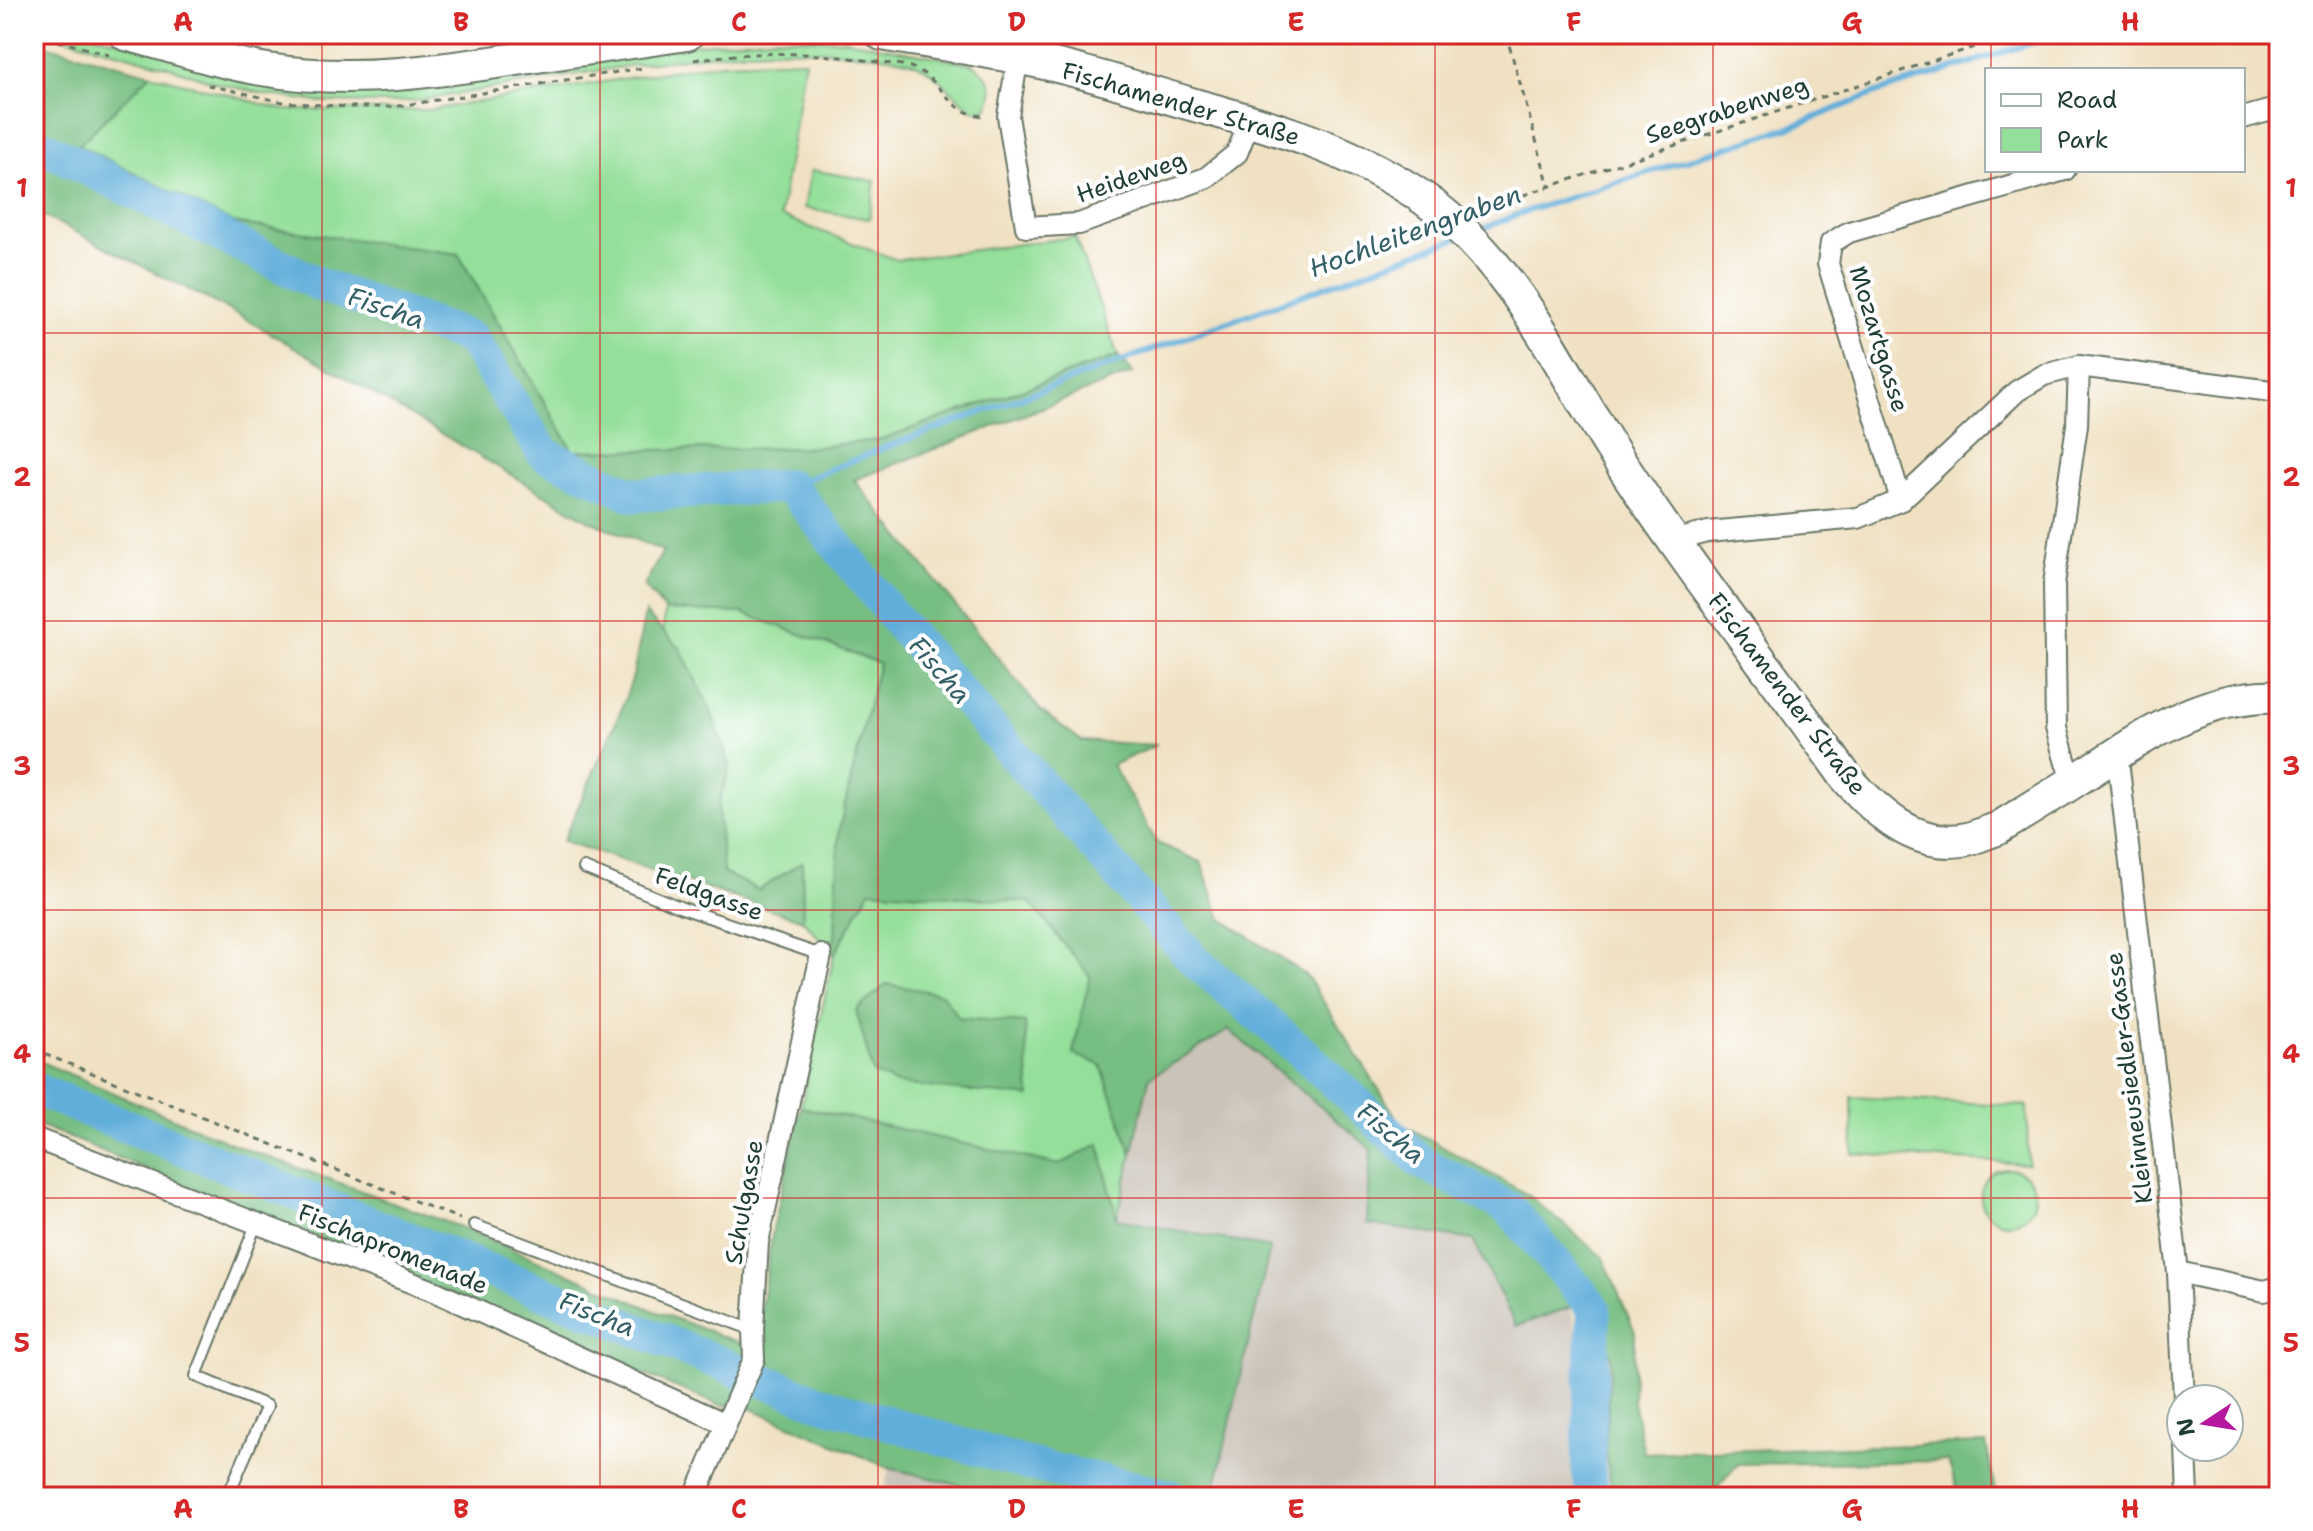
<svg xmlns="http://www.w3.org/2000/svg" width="2313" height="1531" font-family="'Shantell Sans',sans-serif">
  <rect width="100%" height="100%" fill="#fff"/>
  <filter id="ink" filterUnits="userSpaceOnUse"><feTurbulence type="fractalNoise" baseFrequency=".0125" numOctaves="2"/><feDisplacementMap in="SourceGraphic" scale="16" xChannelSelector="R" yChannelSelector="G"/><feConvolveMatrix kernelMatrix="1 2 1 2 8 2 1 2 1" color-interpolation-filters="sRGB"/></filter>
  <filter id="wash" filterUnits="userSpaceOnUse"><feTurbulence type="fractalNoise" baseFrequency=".006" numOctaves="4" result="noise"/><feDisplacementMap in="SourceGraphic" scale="32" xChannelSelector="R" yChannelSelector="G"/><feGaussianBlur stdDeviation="1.8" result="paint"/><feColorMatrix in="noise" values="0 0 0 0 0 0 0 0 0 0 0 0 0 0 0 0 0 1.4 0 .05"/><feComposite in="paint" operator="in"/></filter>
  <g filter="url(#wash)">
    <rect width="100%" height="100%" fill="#f0e1c3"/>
    <!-- industrial -->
    <g fill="#cac3b8">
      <path d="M1229,1029l142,120 -3,75 105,16 43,86 55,-19 10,45 -5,145h-363l22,-99 -118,-179 32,-141z"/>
      <path d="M889,1468l122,29h-128z"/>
    </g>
    <!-- green -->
    <g fill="#94df9a" stroke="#5a8e67" stroke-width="2">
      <path d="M52,34h40l150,41 417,-27 117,-11 71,3 126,24c17,12 25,25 14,44l-12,3c-23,-14 -36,-39 -62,-48 -20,-7 -41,-8 -61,-10 -73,-9 -146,1 -219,12 -70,11 -140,23 -211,35l-34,3 -69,-1 -50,-7 -53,-12 -46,-16z"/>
      <path d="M805,60l-25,156 117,44 178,-23 43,119 -239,84 -74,8 -232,3 -115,-197 -225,-31 -155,-78 73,-71 133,36h145l292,-47z"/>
      <path d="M811,170l64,11 -6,38 -65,-11z"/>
      <path d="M665,610l78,3 136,50 -40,167 -4,108 -5,12 -27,-30 -1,-58 -43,28 -36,-17 -5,-67 12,-41 -67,-134z"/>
      <path d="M870,890l160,12 61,75 -18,76 28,12 31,89 -15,65 -58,-54 -258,-58 33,-152z"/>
      <path d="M1852,1097l175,9 1,58 -175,-10z"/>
      <circle cx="2008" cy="1196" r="27"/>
    </g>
    <!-- forest -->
    <g fill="#77be82" stroke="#4b7e5b" stroke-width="2">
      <path d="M34,42l117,32 -72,71 154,78 225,31 115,197 232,-3 74,-8 239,-84 15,17 -279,107 187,231 41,30 75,4 -45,20 45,78 44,19 20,56 86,58 93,147 128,72 75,62 32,75 -2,70 11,51 342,-10 10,54h-74l3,-3h34l-11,-33 -210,3 -22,24 6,9h-109l-8,-45 6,-94 -18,-66 -22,15 -55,19 -43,-86 -106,-16 4,-75 -142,-119 -80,48 -17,76 -31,-89 -28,-11 17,-78 -60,-74 -160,-12 -36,65 -4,-5 5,-12 4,-108 40,-167 -136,-50 -78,-3 -21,-24 19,-35 -75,-31 -347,-204 -207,-105z"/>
      <path d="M645,613l35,35 30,61 20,57 -12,40 5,67 36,17 43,-28 1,58 -240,-79 57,-128 13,-37z"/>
      <path d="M887,984l55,10 17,24 66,5 5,74 -133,-13 -24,-11 -17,-63z"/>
      <path d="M34,1059l209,89 220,80 192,83 96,36 5,-5 17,-113 28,-122 258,58 40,-21 18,75 153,29 -57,249h-202l-122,-29 -143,-62 -27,-1 -685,-282z"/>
    </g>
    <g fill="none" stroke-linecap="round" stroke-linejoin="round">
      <!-- stream -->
      <g stroke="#61aeda" stroke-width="6">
        <path d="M1477,231l44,-18 270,-86 85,-34 184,-59"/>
        <path d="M790,486l91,-37 574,-210"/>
      </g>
      <!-- river -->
      <g stroke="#61aeda" stroke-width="34">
        <path d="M34,142l286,143 151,53 73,116 89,41 157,-9 107,135 298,340 107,91 119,110 88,46 85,100 -6,157 5,32"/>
        <path d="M34,1089l784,313 210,62 145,33"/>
      </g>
    </g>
  </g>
  <g filter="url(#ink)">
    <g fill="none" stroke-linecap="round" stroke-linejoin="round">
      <!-- service casing -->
      <g stroke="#687666" stroke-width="14">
        <g id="service">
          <path d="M584,868l98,40 139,47"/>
          <path d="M474,1225l279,105"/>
          <path d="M229,1493l38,-87 -71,-30 61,-154"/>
        </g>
      </g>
      <!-- minor casing -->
      <g stroke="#687666" stroke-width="24">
        <g id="minor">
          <path d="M1018,57l-10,59 18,111 53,-3 127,-46 31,-25 13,-33"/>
          <path d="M2243,118l36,-10"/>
          <path d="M1901,500l-73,-236 3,-21 18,-11 216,-62"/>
          <path d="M1673,541l35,-9 150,-14 43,-18 116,-109 27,-16 35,-9 200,26"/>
          <path d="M2117,752l61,520 6,127"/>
          <path d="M2075,781l-9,-18 -10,-35 -2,-144 23,-159 2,-59"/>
          <path d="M34,1138l402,154 290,132"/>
          <path d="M2178,1272l86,19 15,-4"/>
          <path d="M2186,1447l2,50"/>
          <path d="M695,1497l59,-138 -1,-29 5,-88 63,-287"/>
        </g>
      </g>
      <!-- primary casing -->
      <g stroke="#687666" stroke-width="36">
        <g id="primary">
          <path d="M126,34c47,12 93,29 142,36 84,14 172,1 255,-12 55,-8 109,-16 164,-24"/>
          <path d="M882,34c45,8 90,14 134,23 59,11 117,30 175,47 80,22 163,46 232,94 96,67 140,179 203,273 69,105 147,203 219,305 30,35 70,74 122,63 10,-2 20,-7 30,-10 26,-16 53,-32 79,-49 63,-40 125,-86 203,-83"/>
        </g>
      </g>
      <!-- path -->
      <g stroke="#687666" stroke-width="3" stroke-dasharray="6 6" stroke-linecap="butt">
        <path d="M35,34l74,21"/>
        <path d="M1506,34l43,152"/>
        <path d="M694,60c62,-10 127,-8 189,3 9,1 21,1 30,5 31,12 35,48 74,48"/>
        <path d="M208,85l75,17 65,5h44l251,-39"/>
        <path d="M1478,210l536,-176"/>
        <path d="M34,1050l426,169"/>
      </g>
      <!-- service -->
      <use href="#service" stroke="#fff" stroke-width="10"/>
      <!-- minor -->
      <use href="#minor" stroke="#fff" stroke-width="20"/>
      <!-- primary -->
      <use href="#primary" stroke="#fff" stroke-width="32"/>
    </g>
  </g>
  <!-- grid -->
  <path fill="none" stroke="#d62828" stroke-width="2" stroke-opacity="0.55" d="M322,34v1463M600,34v1463M878,34v1463M1156,34v1463M1435,34v1463M1713,34v1463M1991,34v36M1991,170v1327M34,333h2245M34,621h2245M34,910h2245M34,1198h2245"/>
  <g text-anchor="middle" stroke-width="8" stroke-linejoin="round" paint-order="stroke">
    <!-- street labels -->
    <g font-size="24" fill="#1f3d34" stroke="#fff">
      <text transform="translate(1181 104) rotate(16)" y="8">Fischamender Straße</text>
      <text transform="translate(1727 110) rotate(-18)" y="8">Seegrabenweg</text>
      <text transform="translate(1131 177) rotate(-19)" y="8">Heideweg</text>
      <text transform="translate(1879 339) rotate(73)" y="8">Mozartgasse</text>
      <text transform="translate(1787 694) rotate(53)" y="8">Fischamender Straße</text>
      <text transform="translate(709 894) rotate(20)" y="8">Feldgasse</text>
      <text transform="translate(2129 1078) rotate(-97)" y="8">Kleinneusiedler-Gasse</text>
      <text transform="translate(744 1202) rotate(-80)" y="8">Schulgasse</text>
      <text transform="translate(393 1249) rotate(22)" y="8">Fischapromenade</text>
    </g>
    <!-- water labels -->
    <g font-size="26" font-style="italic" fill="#335f66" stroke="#fff">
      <text transform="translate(1415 231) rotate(-20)" y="9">Hochleitengraben</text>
      <text transform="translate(386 308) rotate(19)" y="9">Fischa</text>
      <text transform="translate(940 670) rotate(49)" y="9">Fischa</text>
      <text transform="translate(1391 1133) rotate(40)" y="9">Fischa</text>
      <text transform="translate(597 1314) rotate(22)" y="9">Fischa</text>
    </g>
  </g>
  <!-- margin -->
  <rect width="2313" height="1531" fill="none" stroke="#fff" stroke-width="88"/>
  <!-- legend -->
  <rect x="1985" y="68" width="260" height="104" fill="#ffffff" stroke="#a5b1ae" stroke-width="2"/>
  <rect x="2001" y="94" width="40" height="12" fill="#ffffff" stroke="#a5b1ae" stroke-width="2"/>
  <text x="2057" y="108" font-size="24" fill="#1f3d34">Road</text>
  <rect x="2001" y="128" width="40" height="24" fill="#94df9a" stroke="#a5b1ae" stroke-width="2"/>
  <text x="2057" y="148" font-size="24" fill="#1f3d34">Park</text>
  <!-- north arrow -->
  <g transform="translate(2205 1423) rotate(258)"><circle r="38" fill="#ffffff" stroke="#a5b1ae" stroke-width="2"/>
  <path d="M0-6L14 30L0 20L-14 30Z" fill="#b5179e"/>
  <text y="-12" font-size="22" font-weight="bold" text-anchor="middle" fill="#1f3d34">N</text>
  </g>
  <rect x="44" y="44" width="2225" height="1443" fill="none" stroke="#d62828" stroke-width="3"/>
  <g font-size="26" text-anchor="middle" font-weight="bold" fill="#d62828">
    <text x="183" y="31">A</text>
    <text x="461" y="31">B</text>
    <text x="739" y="31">C</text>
    <text x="1017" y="31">D</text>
    <text x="1296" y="31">E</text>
    <text x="1574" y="31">F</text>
    <text x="1852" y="31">G</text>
    <text x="2130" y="31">H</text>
    <text x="22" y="197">1</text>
    <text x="2291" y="197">1</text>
    <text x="22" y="486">2</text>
    <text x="2291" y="486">2</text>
    <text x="22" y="775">3</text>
    <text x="2291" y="775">3</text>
    <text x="22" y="1063">4</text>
    <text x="2291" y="1063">4</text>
    <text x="22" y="1352">5</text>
    <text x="2291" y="1352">5</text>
    <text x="183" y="1518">A</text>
    <text x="461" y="1518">B</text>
    <text x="739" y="1518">C</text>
    <text x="1017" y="1518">D</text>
    <text x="1296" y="1518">E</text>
    <text x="1574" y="1518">F</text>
    <text x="1852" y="1518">G</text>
    <text x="2130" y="1518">H</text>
  </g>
</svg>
